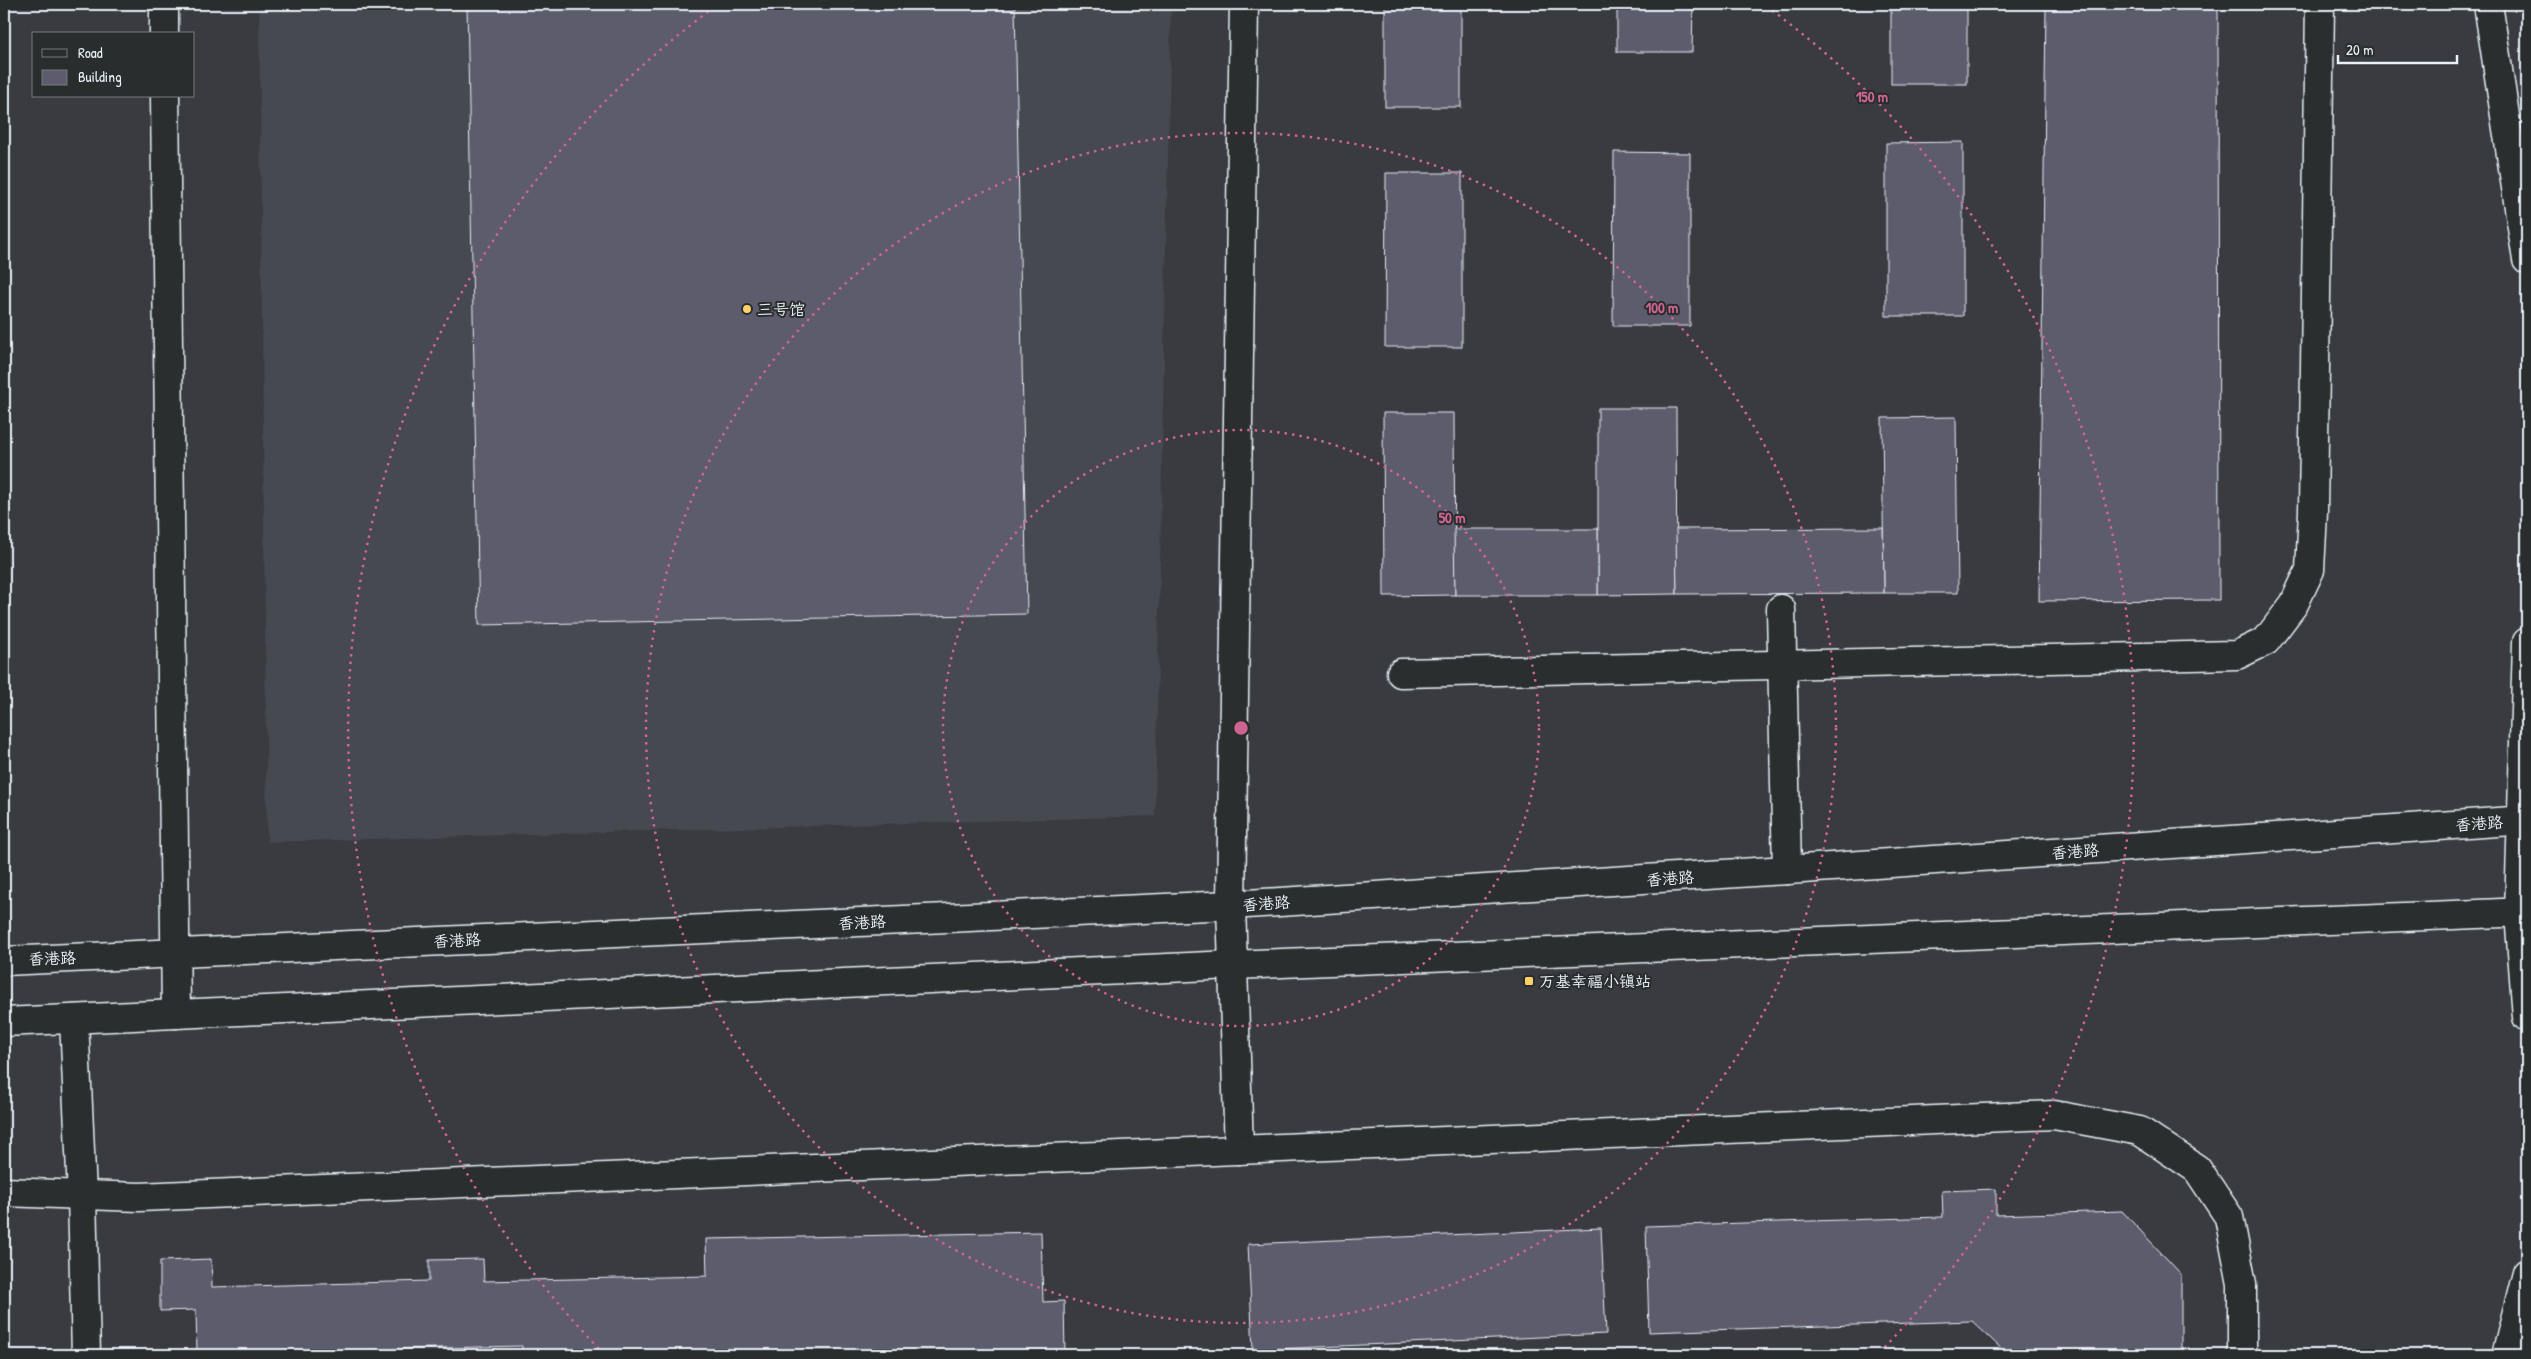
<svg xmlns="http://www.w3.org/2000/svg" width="2531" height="1359" font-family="'Patrick Hand','LXGW WenKai TC',sans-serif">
  <rect width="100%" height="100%" fill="#393b41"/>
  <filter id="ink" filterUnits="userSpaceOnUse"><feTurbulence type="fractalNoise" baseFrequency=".02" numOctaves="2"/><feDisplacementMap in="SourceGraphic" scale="10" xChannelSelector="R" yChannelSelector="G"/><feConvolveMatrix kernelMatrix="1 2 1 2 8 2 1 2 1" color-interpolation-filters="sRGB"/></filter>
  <g filter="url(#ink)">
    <!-- built -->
    <path fill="#474851" d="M259,4h912l-16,812 -888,26z"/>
    <!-- building -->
    <g fill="#5d5b6d" stroke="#e8f1f8">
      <path d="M467,4h548l12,610 -548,11z"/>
      <rect x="1385" y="4" width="76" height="103"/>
      <path d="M1617,4h76l-1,48h-75z"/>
      <rect x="1891" y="4" width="76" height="80"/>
      <path d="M2046,4h172l1,596 -180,1z"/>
      <path d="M1963,142v174h-77v-173z"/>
      <path d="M1614,152l76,1v173h-77z"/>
      <path d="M1386,173h76v174h-77z"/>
      <path d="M1598,408h78l1,186 -79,1z"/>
      <path d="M1383,413h71l1,182 -71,1z"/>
      <path d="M1956,417l2,176h-74l-2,-175z"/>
      <path d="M1883,528l1,65 -207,1 -1,-65z"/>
      <path d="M1454,529h144v66h-143z"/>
      <path d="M1996,1189v26l126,-4 59,63v81h-173l-36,-34 -323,11 -3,-106 297,-9 -1,-26z"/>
      <path d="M1601,1228l5,106 -353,16 -5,-106z"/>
      <path d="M1041,1232l2,70 21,-1 1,54h-543v-9l-325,8 -1,-44 -36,1v-50l51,-2 1,28 217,-6v-21l54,-1 1,22 223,-5 -1,-37z"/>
    </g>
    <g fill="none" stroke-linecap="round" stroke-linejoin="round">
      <!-- minor casing -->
      <g stroke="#e8f1f8" stroke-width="31">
        <g id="minor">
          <path d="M164,4v30"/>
          <path d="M2488,4l39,256"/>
          <path d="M165,96l11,918"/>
          <path d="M1781,609l6,261"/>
          <path d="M1401,673l836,-18 29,-14 28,-37 16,-34 3,-58 7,-508"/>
          <path d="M74,1019l8,176 4,160"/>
          <path d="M1239,1150l-8,-245 13,-901"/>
          <path d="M4,1192l135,5 1915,-82 86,16 57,38 32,48 13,67v71"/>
          <path d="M2506,1355l21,-83"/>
        </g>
      </g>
      <!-- major casing -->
      <g stroke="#e8f1f8" stroke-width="31">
        <g id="major">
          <path d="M2527,642l-8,271 8,104"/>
          <path d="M4,961l1227,-56 556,-35 740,-50"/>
          <path d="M4,1022l1228,-57 1295,-53"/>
        </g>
      </g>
      <!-- highway casing -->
      <g stroke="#e8f1f8" stroke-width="31">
        <path id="highway" d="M2521,1355l6,-40"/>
      </g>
      <!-- minor -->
      <use href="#minor" stroke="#2a2d2e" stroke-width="28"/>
      <!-- major -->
      <use href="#major" stroke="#2a2d2e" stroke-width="28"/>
      <!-- highway -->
      <use href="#highway" stroke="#2a2d2e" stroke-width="28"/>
    </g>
  </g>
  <!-- distance rings -->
  <g fill="none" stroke="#cf6492" stroke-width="2.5" stroke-dasharray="2.5 5">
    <circle cx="1241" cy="728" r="298"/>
    <circle cx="1241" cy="728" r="595"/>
    <path d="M604 1354A893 893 0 0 1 716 6M1766 6A893 893 0 0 1 1878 1354"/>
  </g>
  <!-- markers -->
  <g fill="#ffd166" stroke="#2a2d2e" stroke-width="2">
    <circle cx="747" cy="309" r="5"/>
    <rect x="1524" y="976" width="10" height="10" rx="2.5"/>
  </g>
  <g text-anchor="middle" stroke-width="4" stroke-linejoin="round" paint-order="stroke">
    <!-- poi labels -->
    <g font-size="16" fill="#e8f1f8" stroke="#2a2d2e" text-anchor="start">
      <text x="757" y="315">三号馆</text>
      <text x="1539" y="987">万基幸福小镇站</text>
    </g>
    <!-- street labels -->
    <g font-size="16" fill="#e8f1f8" stroke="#2a2d2e">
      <text transform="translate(2479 823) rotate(-4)" y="6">香港路</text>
      <text transform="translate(2075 851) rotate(-4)" y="6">香港路</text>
      <text transform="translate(1670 878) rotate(-4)" y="6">香港路</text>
      <text transform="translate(1266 903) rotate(-4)" y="6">香港路</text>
      <text transform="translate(862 922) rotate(-3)" y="6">香港路</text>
      <text transform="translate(457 940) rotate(-3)" y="6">香港路</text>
      <text transform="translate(52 958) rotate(-2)" y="6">香港路</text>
    </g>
  </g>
  <circle cx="1241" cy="728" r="8" fill="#cf6492" stroke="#2a2d2e" stroke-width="2.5"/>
  <g font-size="15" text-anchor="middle" font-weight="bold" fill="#cf6492" stroke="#2a2d2e" stroke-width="4" stroke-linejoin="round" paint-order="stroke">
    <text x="1872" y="102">150 m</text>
    <text x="1662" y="313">100 m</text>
    <text x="1452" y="523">50 m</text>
  </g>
  <!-- margin -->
  <rect width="2531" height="1359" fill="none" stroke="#2a2d2e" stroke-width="20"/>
  <rect x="10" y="10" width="2511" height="1339" fill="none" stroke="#e8f1f8" stroke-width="2" filter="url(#ink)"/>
  <!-- legend -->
  <rect x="32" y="32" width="162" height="65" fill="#2a2d2e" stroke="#767b7f"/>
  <rect x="42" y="49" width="25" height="8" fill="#2a2d2e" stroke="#767b7f"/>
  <text x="78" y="58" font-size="15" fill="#e8f1f8">Road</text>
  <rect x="42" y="70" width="25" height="15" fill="#5d5b6d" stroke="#767b7f"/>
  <text x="78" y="82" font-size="15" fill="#e8f1f8">Building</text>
  <!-- scale -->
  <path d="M2338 55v8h119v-8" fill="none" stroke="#e8f1f8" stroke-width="2.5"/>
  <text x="2346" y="55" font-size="15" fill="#e8f1f8" stroke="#2a2d2e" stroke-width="4" paint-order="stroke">20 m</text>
</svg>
